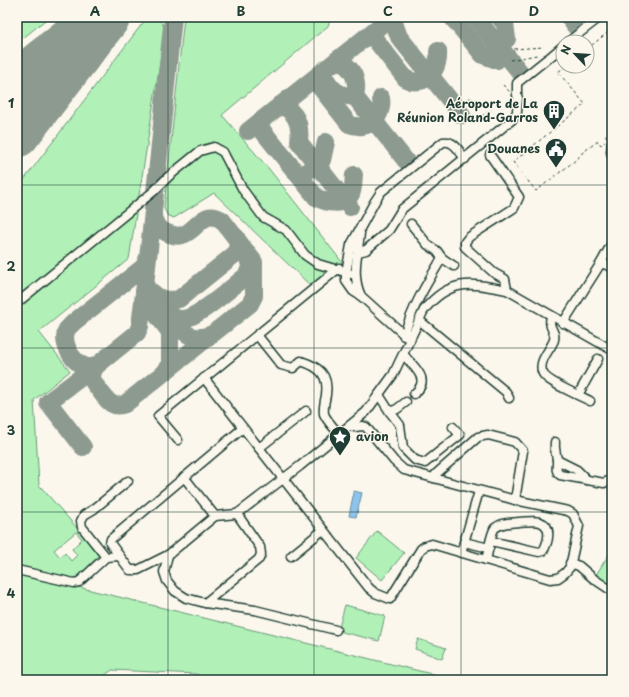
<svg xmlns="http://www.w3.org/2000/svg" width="629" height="697" font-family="'Playpen Sans',sans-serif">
  <rect width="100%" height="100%" fill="#fbf7ec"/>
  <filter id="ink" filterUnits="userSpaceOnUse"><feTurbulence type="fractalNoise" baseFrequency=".025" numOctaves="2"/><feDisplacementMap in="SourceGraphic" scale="8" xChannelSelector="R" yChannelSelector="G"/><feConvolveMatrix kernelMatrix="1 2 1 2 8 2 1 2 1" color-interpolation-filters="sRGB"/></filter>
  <g filter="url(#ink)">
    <!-- green -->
    <g fill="#b1f1b8" stroke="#689776" fill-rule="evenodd">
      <path d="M17,17h32l-32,26z"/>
      <path d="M151,17c8,2 12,5 14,14l-36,228 -90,73 31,39 -36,29 5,85 61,69 -30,31 386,95h-250l-9,-6 -85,-4 -14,10 -81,-1v-490l128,-169zM76,532l6,7 -10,10 5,6 -6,6 -6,-8 -5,4 -6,-7z"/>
      <path d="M184,17h147l-3,9 -106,89 47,54 73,93 -27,28 -101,-97 -40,25 -7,-3 -3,-7z"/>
      <path d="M377,531l27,22 -22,27 -26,-22z"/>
      <path d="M612,549v37l-16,-11z"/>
      <path d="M345,605l40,11 -6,25 -41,-10z"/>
      <path d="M418,639l28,9 -4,11 -27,-10z"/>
    </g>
    <!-- water -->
    <path fill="#8ec4ec" stroke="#628ea2" d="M354,491l8,2 -6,24 -7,-1z"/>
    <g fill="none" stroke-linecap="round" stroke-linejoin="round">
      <!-- taxiway -->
      <g stroke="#8d9a90" stroke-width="18">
        <path d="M392,17l7,20 63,78"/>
        <path d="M452,17l31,38 14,5"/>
        <path d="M475,17l45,55"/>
        <path d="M499,17l6,7 2,15"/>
        <path d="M569,17l6,9"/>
        <path d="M375,30l-3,4 2,4 32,41c19,9 34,-9 32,-28"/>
        <path d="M337,60c16,7 22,20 18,37"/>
        <path d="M323,71c5,17 15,25 32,26l51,64"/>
        <path d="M320,87l29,37c19,8 35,-7 32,-26"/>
        <path d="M280,105c17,6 21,21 19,37l51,65"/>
        <path d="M257,124l59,73c10,6 28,10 35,-3 3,-5 2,-13 3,-19"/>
        <path d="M248,131l143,-114"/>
        <path d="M309,170l13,-10 4,-18"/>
        <path d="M153,211c0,3 0,7 1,9 4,11 21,19 31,14 14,-7 19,-25 37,-14l32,42v34l-4,8 -84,67"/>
        <path d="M148,257l-3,8 -4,4 -67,53c-2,2 -5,5 -7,7 -6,13 4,32 17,37 4,2 8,1 12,0l41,-33 3,-7c13,-103 22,-206 33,-309"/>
        <path d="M152,292c8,8 16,9 27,7l56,-45 3,-9 -2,-8"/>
        <path d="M165,310c5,4 9,9 16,9 15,1 51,-32 64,-42 5,-7 6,-11 3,-18"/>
        <path d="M168,313c13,16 20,30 42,22"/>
        <path d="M96,366c-3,4 -5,9 -3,15 1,3 5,7 7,10 7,9 12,18 25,13l41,-33 3,-5 1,-4v-30l-23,-30 -3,-10"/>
        <path d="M83,447l-35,-45 48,-36"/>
      </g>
      <!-- runway -->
      <g stroke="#8d9a90" stroke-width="45">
        <path d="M17,82l52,-42"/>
        <path d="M17,135l91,-118"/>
      </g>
      <!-- minor casing -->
      <g stroke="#1f3d34" stroke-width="11">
        <g id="minor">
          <path d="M568,42l32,-25"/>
          <path d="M550,57l13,-11"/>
          <path d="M517,95v-12l30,-24"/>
          <path d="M612,142l-1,10 1,3"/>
          <path d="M490,155l29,42 -5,11 -45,29 -4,5v5l29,26 11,6 2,11"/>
          <path d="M411,224l17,21 9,6 5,7"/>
          <path d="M360,233c-2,21 -9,42 1,63"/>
          <path d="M358,252l8,-2 23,-20 13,-21 111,-90 4,-7 1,-14"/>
          <path d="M601,263l11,-20"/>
          <path d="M17,303l137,-112 14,-14 32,-26 14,-4 9,5 20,38 20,27 23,13 19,25 13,9 37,11"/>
          <path d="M551,317c-4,12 6,14 3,23 -3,8 -10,15 -12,23 -1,4 -1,8 2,12 7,9 35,20 46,26"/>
          <path d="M419,320l87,72 3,6"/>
          <path d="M563,323l38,-60 11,4"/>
          <path d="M257,335l24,30 12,3 8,-7c18,6 28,13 25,34 -1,6 -3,12 -2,19 3,7 10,14 15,20"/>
          <path d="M404,336c8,-29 23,-53 38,-78l12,8"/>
          <path d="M410,340l-49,-44 -8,-5 -7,-10v-8l5,-28 24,-44 6,-9 62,-50c11,-2 16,9 22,17"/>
          <path d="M404,355c10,13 28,24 10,39"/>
          <path d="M204,378l165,210 6,5 15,6 31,-50 4,-3 7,-2 118,35 8,-1 7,-5 5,-6 9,-41 -6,-12 -5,-3 -53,-11 -111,-30 -10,-9 -28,-34 -3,-1 -8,1 -6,-1"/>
          <path d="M379,395l11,17 7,-3 9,-7"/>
          <path d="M578,395l20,-36"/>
          <path d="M390,412l10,13 3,23 12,12 10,3 35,-28 -7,-8"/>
          <path d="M243,428l-132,111 -1,4 20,27h8l30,-15 47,-39 22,-2 63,-48 66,-54 27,-37 31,-65c26,-32 47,-27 83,-20l105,60"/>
          <path d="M178,440l-20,-24 181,-148"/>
          <path d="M555,442c-1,7 1,11 2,17 1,7 -3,11 3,16l44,8 8,-4"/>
          <path d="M259,448l47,-37"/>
          <path d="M557,460l20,10 10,10"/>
          <path d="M184,477l31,39"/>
          <path d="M434,478l2,-4 42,-37 10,-2 27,7 8,9 -8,49"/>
          <path d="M464,542l25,6"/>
          <path d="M461,553l18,-62"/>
          <path d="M168,555l-4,17 3,9 8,10 11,7 19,5 54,-44 2,-5 -1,-7 -23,-33"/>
          <path d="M291,556l32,-26"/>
          <path d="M106,557l-24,-30 -1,-6 3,-6 10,-6 34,-28"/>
          <path d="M486,560c2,-7 5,-28 9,-32 7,-6 16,-5 24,-6 6,0 15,-2 21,0 13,4 8,21 3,29l-4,1 -48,-11"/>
          <path d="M570,563l9,3 15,13 18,12"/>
          <path d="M17,570l57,13 5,-1 27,-25 13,-1"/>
          <path d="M205,603l50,7 81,20"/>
        </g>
      </g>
      <!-- path -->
      <g stroke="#1f3d34" stroke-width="1" stroke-dasharray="3 3" stroke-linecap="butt">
        <path d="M514,49l30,-2"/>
        <path d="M587,49l25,-20"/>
        <path d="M510,60l27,-5"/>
        <path d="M566,66l-8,6 27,32 -72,58 23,29 41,-32 5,-6 16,-12 3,4 4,-3"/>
        <path d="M503,85l7,7"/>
        <path d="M469,98l20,7"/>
        <path d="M471,122l21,-12"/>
        <path d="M606,137v-2l6,-4"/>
      </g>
      <!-- minor -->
      <use href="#minor" stroke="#fbf7ec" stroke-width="8"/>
    </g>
  </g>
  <!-- grid -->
  <path fill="none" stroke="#1f3d34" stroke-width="1" stroke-opacity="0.55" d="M168,17v663M314,17v663M461,17v663M17,185h595M17,348h595M17,512h595"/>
  <!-- icons -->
  <defs>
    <g id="building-pin" transform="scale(1.15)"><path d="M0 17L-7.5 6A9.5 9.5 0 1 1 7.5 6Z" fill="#1f3d34" stroke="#fbf7ec"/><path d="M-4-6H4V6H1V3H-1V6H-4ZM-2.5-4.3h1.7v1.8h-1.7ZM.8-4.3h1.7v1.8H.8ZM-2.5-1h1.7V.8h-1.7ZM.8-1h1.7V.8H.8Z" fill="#fff"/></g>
    <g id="civic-pin" transform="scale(1.15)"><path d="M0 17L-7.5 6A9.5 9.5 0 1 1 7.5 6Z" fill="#1f3d34" stroke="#fbf7ec"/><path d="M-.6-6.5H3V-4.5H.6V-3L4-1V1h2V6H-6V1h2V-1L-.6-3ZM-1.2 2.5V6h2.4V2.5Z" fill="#fff"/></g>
    <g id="sight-pin" transform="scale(1.15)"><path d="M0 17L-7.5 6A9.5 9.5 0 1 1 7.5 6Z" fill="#1f3d34" stroke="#fbf7ec"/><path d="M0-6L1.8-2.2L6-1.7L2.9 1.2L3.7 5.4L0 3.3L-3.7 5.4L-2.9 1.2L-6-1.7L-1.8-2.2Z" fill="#fff"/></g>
  </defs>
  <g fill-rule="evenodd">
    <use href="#building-pin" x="554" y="111"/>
    <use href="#civic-pin" x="556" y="149"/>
    <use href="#sight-pin" x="340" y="437"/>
  </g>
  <g text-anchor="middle" stroke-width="3" stroke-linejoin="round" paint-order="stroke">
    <!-- poi labels -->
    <g font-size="12" font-weight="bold" fill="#1f3d34" stroke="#fbf7ec" text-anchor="end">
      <text x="538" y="108">Aéroport de La<tspan x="538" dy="14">Réunion Roland-Garros</tspan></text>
      <text x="540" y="153">Douanes</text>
      <text x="356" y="441" text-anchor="start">avion</text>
    </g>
  </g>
  <!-- margin -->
  <rect width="629" height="697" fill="none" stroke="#fbf7ec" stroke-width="44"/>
  <!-- north arrow -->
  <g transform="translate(575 54) rotate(295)"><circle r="19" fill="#fbf7ec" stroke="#a3ada2"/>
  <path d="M0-3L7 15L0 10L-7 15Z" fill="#1f3d34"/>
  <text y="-6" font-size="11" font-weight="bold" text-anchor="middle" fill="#1f3d34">N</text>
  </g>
  <rect x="22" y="22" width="585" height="653" fill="none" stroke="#1f3d34" stroke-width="1.5"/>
  <g font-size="13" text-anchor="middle" font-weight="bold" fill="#1f3d34">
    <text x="95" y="16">A</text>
    <text x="241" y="16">B</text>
    <text x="388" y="16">C</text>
    <text x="534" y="16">D</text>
    <text x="11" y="108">1</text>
    <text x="11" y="271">2</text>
    <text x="11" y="435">3</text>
    <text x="11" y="598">4</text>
  </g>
</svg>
